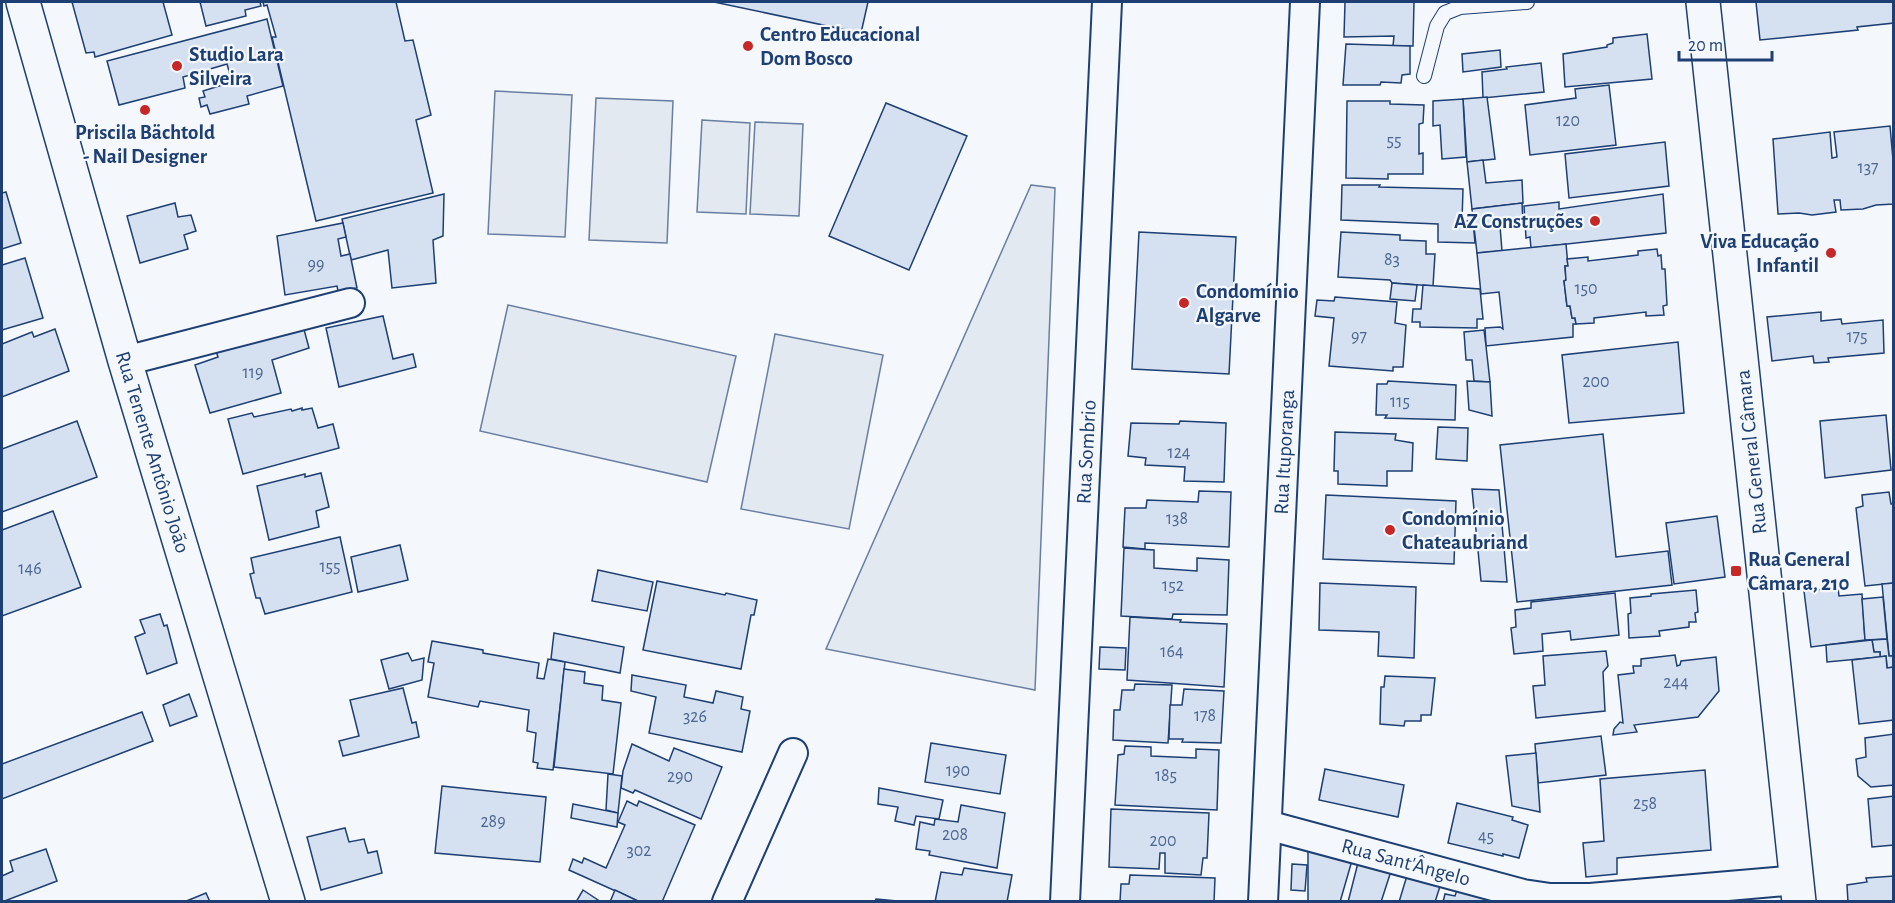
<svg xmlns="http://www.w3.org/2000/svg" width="1895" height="903" font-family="'Alegreya Sans',sans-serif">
  <rect width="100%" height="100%" fill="#f4f7fb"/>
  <!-- green -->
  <g fill="#e3e9f0" stroke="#687fa3" stroke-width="1.5">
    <path d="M495,91l77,4 -7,142 -77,-3z"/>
    <path d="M596,98l77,3 -6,142 -78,-3z"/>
    <path d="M702,120l48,3 -4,91 -49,-2z"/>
    <path d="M755,122l48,2 -4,92 -49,-2z"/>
    <path d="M1031,185l24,3 -20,502 -209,-41z"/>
    <path d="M508,305l228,51 -29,126 -227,-51z"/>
    <path d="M775,334l108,21 -34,174 -108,-20z"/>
  </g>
  <!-- building -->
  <g fill="#d5e0f0" stroke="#1d3f73" stroke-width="1.5">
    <path d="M72,2h91l9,33 -77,22 -1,-5 -8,1z"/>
    <path d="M200,2h60l1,4 -16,4 1,6 -40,10z"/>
    <path d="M263,2h133l9,39 8,-1 18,75 -15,5 17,73 -117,28 -44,-184h4l-9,-32 -3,1z"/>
    <path d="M714,2h154l-7,31z"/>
    <path d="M1345,2h69l-1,44h-20l1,-10 -50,1z"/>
    <path d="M1756,2h138v21l-37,4 1,3 -98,10z"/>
    <path d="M267,19l16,67 -36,10 2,8 -39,10 -3,-9 -6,2 -2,-9 6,-1 -2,-6 29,-9 -5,-18 -44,13 2,11 -66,17 -12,-44z"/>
    <path d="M1647,34l5,45 -87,8 -2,-33 44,-7v-2l6,-2v-5z"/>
    <path d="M1346,44l64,2v28l-8,1 -1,8 -20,-1 -1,3h-37z"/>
    <path d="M1500,50l1,17 -38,5 -1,-18z"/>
    <path d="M1541,63l3,29 -61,6 -1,-26 25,-3 -1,-2z"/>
    <path d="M1609,85l7,60 -86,10 -5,-50 51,-7 -1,-9z"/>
    <path d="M1487,97l8,62 -28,3 -4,-63z"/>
    <path d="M1463,99l3,58 -24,2 -2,-34 -7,1v-25z"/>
    <path d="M1347,101h43v3l34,1 -1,18 -4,1v30l4,-1v21h-35v5l-42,-1z"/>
    <path d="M886,103l81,33 -58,134 -80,-34z"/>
    <path d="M1890,126l4,45v33l-18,1 -13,4 -22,1 -1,-10h-6l2,12 -24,3 -13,-2 -21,1 -5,-75 57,-7 2,26 5,-1 -3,-25z"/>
    <path d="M1665,142l4,44 -100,12 -4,-44z"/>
    <path d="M1483,160l3,23 36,-3 1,23 -51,6 -5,-47z"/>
    <path d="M1342,185h38l-1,2 84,2 -1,32h11l2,22 -37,-1v-18l-97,-4z"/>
    <path d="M6,192l15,51 -19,6v-56z"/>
    <path d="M444,194l-1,42 -10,4 3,43 -44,5 -4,-38 -37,10 -9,-41z"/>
    <path d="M1663,194l3,39 -135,15 -1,-11 -4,1 -2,-32 35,-4v7z"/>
    <path d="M175,203l3,14 13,-2 5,16 -12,4 4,14 -48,14 -13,-47z"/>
    <path d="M1522,203l1,20 -23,3 2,25 -25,2 -5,-44z"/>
    <path d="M343,223l3,14 -8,2 3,17 9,-2 7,34 -19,3 -1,-5 -52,9 -8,-59z"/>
    <path d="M1139,232l97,5 -7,137 -97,-5z"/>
    <path d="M1341,232l59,3v5l26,1v13h9l-2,32 -41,-3 -2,-3 -52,-3z"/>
    <path d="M1566,244l2,22h-3l1,14 -2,1 3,25h3l2,12h3l1,6h-3v13l-87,9 -1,-18 15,-1 3,2 -4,-37 -18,2 -4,-41z"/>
    <path d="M1657,249l1,7 3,-1 1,14h3l2,36 -4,1 1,9 -18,1v-4l-52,6v5l-18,1 -1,-6h-3l-2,-12h-3l-3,-25 2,-1 -1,-14h3l-1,-7 21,-2v4l50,-6v-4z"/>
    <path d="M25,258l18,60 -41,12v-65z"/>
    <path d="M1392,283l25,2 -2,16 -25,-2z"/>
    <path d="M1423,285l57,4 3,30h-6v9l-57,-1v-5h-8l1,-13h8z"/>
    <path d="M1335,297l62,5 -2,21 11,2 -3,42h-10v4l-64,-5 5,-48 -19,-2 2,-16 17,1z"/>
    <path d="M1821,312v9l20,-2 1,5 41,-4 1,33 -56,5 1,4 -15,1 -1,-7 -41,5 -5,-44z"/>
    <path d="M383,316l10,43 20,-5 3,13 -77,20 -13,-59z"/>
    <path d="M302,322l7,26 -37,12 9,33 -71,20 -15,-48 23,-8 -4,-12z"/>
    <path d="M55,329l14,42 -67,26v-53l30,-12 2,5z"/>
    <path d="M1484,330l2,16 4,36 -16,-1 -2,-21h-6l-2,-28z"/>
    <path d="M1678,342l6,71 -115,10 -7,-68z"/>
    <path d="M1388,381l68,4 -1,35 -70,-2 2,-3h-11l1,-31h10z"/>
    <path d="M1467,381l23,1 2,34 -23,-6z"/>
    <path d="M302,408v2l10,-2 6,20 15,-4 6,24 -96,26 -15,-55 24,-6 2,4 37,-8 1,2z"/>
    <path d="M1886,415l5,55 -66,8 -5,-57z"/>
    <path d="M77,421l20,56 -95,35v-63z"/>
    <path d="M1180,421l46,2 -2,59 -40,-1 1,-14 -40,-2 1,-7 -18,-2 3,-33 48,1z"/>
    <path d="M1438,427l30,1 -1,33 -31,-2z"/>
    <path d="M1335,432l61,2 -1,6 18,3 -1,28h-25v15l-49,-2v-13h-4z"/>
    <path d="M1603,434l13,123 52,-6 4,34 -155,17 -17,-157z"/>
    <path d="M321,473l8,34 -13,4 3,16 -50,13 -12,-54 48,-12v3z"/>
    <path d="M1472,489l27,1 8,92 -26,-1z"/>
    <path d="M1199,491l32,1 -2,55 -84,-4v6l-22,-2 2,-39h21l1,-8 51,2z"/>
    <path d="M1889,492l2,12h3v79l-29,3 -9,-78 7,-2 -1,-11z"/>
    <path d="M1326,495l130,6 -2,63 -131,-5z"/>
    <path d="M53,511l28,76 -79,29v-86z"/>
    <path d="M1717,516l8,61 -51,7 -8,-61z"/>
    <path d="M340,537l12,55 -87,22 -5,-16h-4l-6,-24 4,-1 -3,-15z"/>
    <path d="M400,545l8,35 -50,12 -7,-35z"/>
    <path d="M1124,548l30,2v18l43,3v-13l32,2 -2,55 -54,-1 -1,5 -51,-3z"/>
    <path d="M598,570l55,12 -6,29 -55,-10z"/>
    <path d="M657,581l68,14 1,-2 31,7 -3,15h-3l-10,54 -98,-19z"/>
    <path d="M1320,583l96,4 -2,71 -36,-2 1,-24 -60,-2z"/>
    <path d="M1894,583v73h-5l-7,-72z"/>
    <path d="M1838,588l1,8 23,-2 3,46 -54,7 -7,-56z"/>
    <path d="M1696,590l2,22 -3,1 1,9h-7v5l-30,4 1,5 -31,2 -1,-24 3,-1 -1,-15 21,-2v-2z"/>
    <path d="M1615,593l4,42 -48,5 -1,-9 -28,3 1,17 -29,3 -3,-26 5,-1 -1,-17 16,-2v-6z"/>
    <path d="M1883,597l4,42 -22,1 -3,-41z"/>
    <path d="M160,614l4,12 3,-1 10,38 -30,11 -12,-37 10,-4 -5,-13z"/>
    <path d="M1130,617l51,3 -1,2 47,2 -3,63 -97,-7z"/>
    <path d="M554,633l70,14 -4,26 -69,-14z"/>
    <path d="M1887,639l2,17h5v11l-7,1 -1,-12 -6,1v-5h-6l-2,-12z"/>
    <path d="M1872,640l2,12h6v5l-53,5 -1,-17z"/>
    <path d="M432,641l51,9v3l56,10 -2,15 7,1 4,-20 17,3 -12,108 -16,-2 1,-5 -5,-1 3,-29 -9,-2 2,-21 -49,-9 -2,6 -50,-10 6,-34 -6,-1z"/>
    <path d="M1100,647l26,1 -1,22 -26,-1z"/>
    <path d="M1606,651l2,15 -5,6 2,39 -69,7 -3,-32 12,-1 -2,-29z"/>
    <path d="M408,653l4,8 12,-3 -2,22 -33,9 -8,-29z"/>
    <path d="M1675,655l2,11 3,-1 1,-4 35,-4 3,34 -21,26 -64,8 3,7 -24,3 1,-6 6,-7 3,1 -5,-48 16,-2 -1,-7h8v-7z"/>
    <path d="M1886,656l1,12 7,-1v53l-35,4 -7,-64z"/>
    <path d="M564,669l21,3 -1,11 19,3 -1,14 19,3 -8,71 -59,-7z"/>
    <path d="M632,675l54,10 -2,12 29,6 3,-12 27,6 -2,12 9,2 -8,41 -93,-19 7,-36 -25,-6z"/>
    <path d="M1385,676l50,2 -4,37h-10v6h-16l-1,5 -24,-2 1,-37h3z"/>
    <path d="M1135,684l37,1 -4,58 -55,-3 1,-30h6l2,-20h12z"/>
    <path d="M403,688l9,35 4,-1 3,15 -76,19 -4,-15 20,-5 -9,-36z"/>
    <path d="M1184,689l40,2 -3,52 -39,-1 1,-3h-14l1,-34h12z"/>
    <path d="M189,694l8,22 -27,10 -7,-21z"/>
    <path d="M142,712l11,29 -151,58v-35z"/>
    <path d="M1894,734v51l-23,2 -13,-11 -2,-17 10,-2 -1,-19z"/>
    <path d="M1601,736l5,39 -68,8 -3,-39z"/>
    <path d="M931,743l75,12 -6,39 -75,-12z"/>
    <path d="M632,744l37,17 5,-13 48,19 -21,52 -66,-29 -2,3 -12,-5 2,-17z"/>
    <path d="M1125,746l26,1v9l45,2v-9l23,1 -2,60 -102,-5 3,-50 6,-1z"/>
    <path d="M1536,753l2,30 2,29 -28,-6 -6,-50z"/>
    <path d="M1325,769l79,16 -6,32 -79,-17z"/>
    <path d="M1705,770l6,80 -94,8v16l-31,3 -3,-34 21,-2 -4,-62z"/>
    <path d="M608,774l14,2 -4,37 -12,-3z"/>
    <path d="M442,786l104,11 -6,65 -105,-9z"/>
    <path d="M879,788l64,12 -4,19 -23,-3 -2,9 -19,-4 3,-14 -20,-3z"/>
    <path d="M1894,796v49l-22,2 -4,-48z"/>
    <path d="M627,801l10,5 2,-5 56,24 -33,77h-22l-71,-32 4,-11 9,4 2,-5 22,10 19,-43 -7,-3z"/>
    <path d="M1457,803l56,14 -1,3 16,5 -9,33 -16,-4v2l-55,-13z"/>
    <path d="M573,804l45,9 -1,14 -46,-9z"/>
    <path d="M961,805l44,8 -8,55 -68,-13 1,-4 -14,-2 4,-27 14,3 1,-6 23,3z"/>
    <path d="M1111,809l98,4 -2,45h-4l-2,17 -36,-2v-20h-5l-1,16 -50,-2z"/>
    <path d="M345,828l4,14 15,-3 4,14 9,-2 5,22 -61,17 -14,-53z"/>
    <path d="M1308,845l45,12 -13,45h-32z"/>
    <path d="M46,849l11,32 -55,21v-26l11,-5 -3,-10z"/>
    <path d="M1360,855l33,10 -12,37h-33z"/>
    <path d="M1292,864l15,1 -2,26 -14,-1z"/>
    <path d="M964,868l48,7 -5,27h-72l6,-30 21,3z"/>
    <path d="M1409,869l33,11 -7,22h-36z"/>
    <path d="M1130,875l85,3 -1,24h-94l1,-18h8z"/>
    <path d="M1894,876v26h-46l-1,-17 20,-3 -1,-4z"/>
    <path d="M1459,884l33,9 -3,9h-46l2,-8 10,2z"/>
    <path d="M583,890l18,12h-25z"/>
    <path d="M615,890l25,12h-30z"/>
    <path d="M206,893l4,9h-26z"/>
    <path d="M876,899l32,3h-33z"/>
  </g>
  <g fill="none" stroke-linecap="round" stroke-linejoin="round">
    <!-- lane casing -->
    <g stroke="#1d3f73" stroke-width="16">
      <path id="lane" d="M1424,76l13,-50 8,-13 15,-6 67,-5"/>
    </g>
    <!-- street casing -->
    <g stroke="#1d3f73" stroke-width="32">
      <g id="street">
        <path d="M125,361l225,-58"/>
        <path d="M1267,825l256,69 27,4h40l207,-18"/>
        <path d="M727,902l66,-149"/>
        <path d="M1065,902l42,-900"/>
        <path d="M1263,902l42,-900"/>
      </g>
    </g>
    <!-- secondary casing -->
    <g stroke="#1d3f73" stroke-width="36">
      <g id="secondary">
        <path d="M23,2l102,359 163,541"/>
        <path d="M1703,2l96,900"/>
      </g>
    </g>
    <!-- lane -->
    <use href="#lane" stroke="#f4f7fb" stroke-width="14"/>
    <!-- street -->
    <use href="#street" stroke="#f4f7fb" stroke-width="28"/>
    <!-- secondary -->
    <use href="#secondary" stroke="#f4f7fb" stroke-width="33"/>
  </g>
  <!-- markers -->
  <g fill="#c62828" stroke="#f4f7fb" stroke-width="2">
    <circle cx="748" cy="46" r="6"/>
    <circle cx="177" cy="66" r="6"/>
    <circle cx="145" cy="110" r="6"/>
    <circle cx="1595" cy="221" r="6"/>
    <circle cx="1831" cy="253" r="6"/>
    <circle cx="1184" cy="303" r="6"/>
    <circle cx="1390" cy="530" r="6"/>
    <rect x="1730" y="565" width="12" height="12" rx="3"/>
  </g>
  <g text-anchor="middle" stroke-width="4.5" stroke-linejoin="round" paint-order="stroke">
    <!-- number labels -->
    <g font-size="18" fill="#4b6792">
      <text x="1568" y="126">120</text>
      <text x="1394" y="146">55</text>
      <text x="1868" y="173">137</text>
      <text x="1392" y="265">83</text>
      <text x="316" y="270">99</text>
      <text x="1586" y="294">150</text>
      <text x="1359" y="342">97</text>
      <text x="1857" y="342">175</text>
      <text x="253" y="378">119</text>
      <text x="1596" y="387">200</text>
      <text x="1400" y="407">115</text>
      <text x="1179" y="458">124</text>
      <text x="1177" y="524">138</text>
      <text x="330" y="572">155</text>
      <text x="30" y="574">146</text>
      <text x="1173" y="591">152</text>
      <text x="1172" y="657">164</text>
      <text x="1676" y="688">244</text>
      <text x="1205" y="721">178</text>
      <text x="695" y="722">326</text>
      <text x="958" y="776">190</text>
      <text x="1166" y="781">185</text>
      <text x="680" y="782">290</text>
      <text x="1645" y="809">258</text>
      <text x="493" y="827">289</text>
      <text x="955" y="840">208</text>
      <text x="1486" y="842">45</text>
      <text x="1163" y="846">200</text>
      <text x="639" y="856">302</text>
    </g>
    <!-- poi labels -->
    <g font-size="21" font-weight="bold" fill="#1d3f73" stroke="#f4f7fb" text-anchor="start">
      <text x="760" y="41">Centro Educacional<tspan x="760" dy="24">Dom Bosco</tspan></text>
      <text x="189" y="61">Studio Lara<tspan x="189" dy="24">Silveira</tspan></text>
      <text x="145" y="139" text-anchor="middle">Priscila Bächtold<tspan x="145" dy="24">- Nail Designer</tspan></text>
      <text x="1583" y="228" text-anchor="end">AZ Construções</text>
      <text x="1819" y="248" text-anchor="end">Viva Educação<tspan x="1819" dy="24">Infantil</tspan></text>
      <text x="1196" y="298">Condomínio<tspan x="1196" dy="24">Algarve</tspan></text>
      <text x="1402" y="525">Condomínio<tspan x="1402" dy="24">Chateaubriand</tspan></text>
      <text x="1748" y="566">Rua General<tspan x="1748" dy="24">Câmara, 210</tspan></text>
    </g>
    <!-- street labels -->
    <g font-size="21" fill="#1d3f73" stroke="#f4f7fb">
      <text transform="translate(153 452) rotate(73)" y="7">Rua Tenente Antônio João</text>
      <text transform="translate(1086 452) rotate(-87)" y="7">Rua Sombrio</text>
      <text transform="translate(1284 452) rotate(-87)" y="7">Rua Ituporanga</text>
      <text transform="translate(1751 452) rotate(-96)" y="7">Rua General Câmara</text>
      <text transform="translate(1406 862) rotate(15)" y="7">Rua Sant'Ângelo</text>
    </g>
  </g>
  <!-- border -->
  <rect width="1895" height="903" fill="none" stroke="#1d3f73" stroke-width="6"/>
  <!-- scale -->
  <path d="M1679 51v9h93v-9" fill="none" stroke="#1d3f73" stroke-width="3"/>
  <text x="1688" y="51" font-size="18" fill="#1d3f73" stroke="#f4f7fb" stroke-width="4.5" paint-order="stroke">20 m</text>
</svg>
